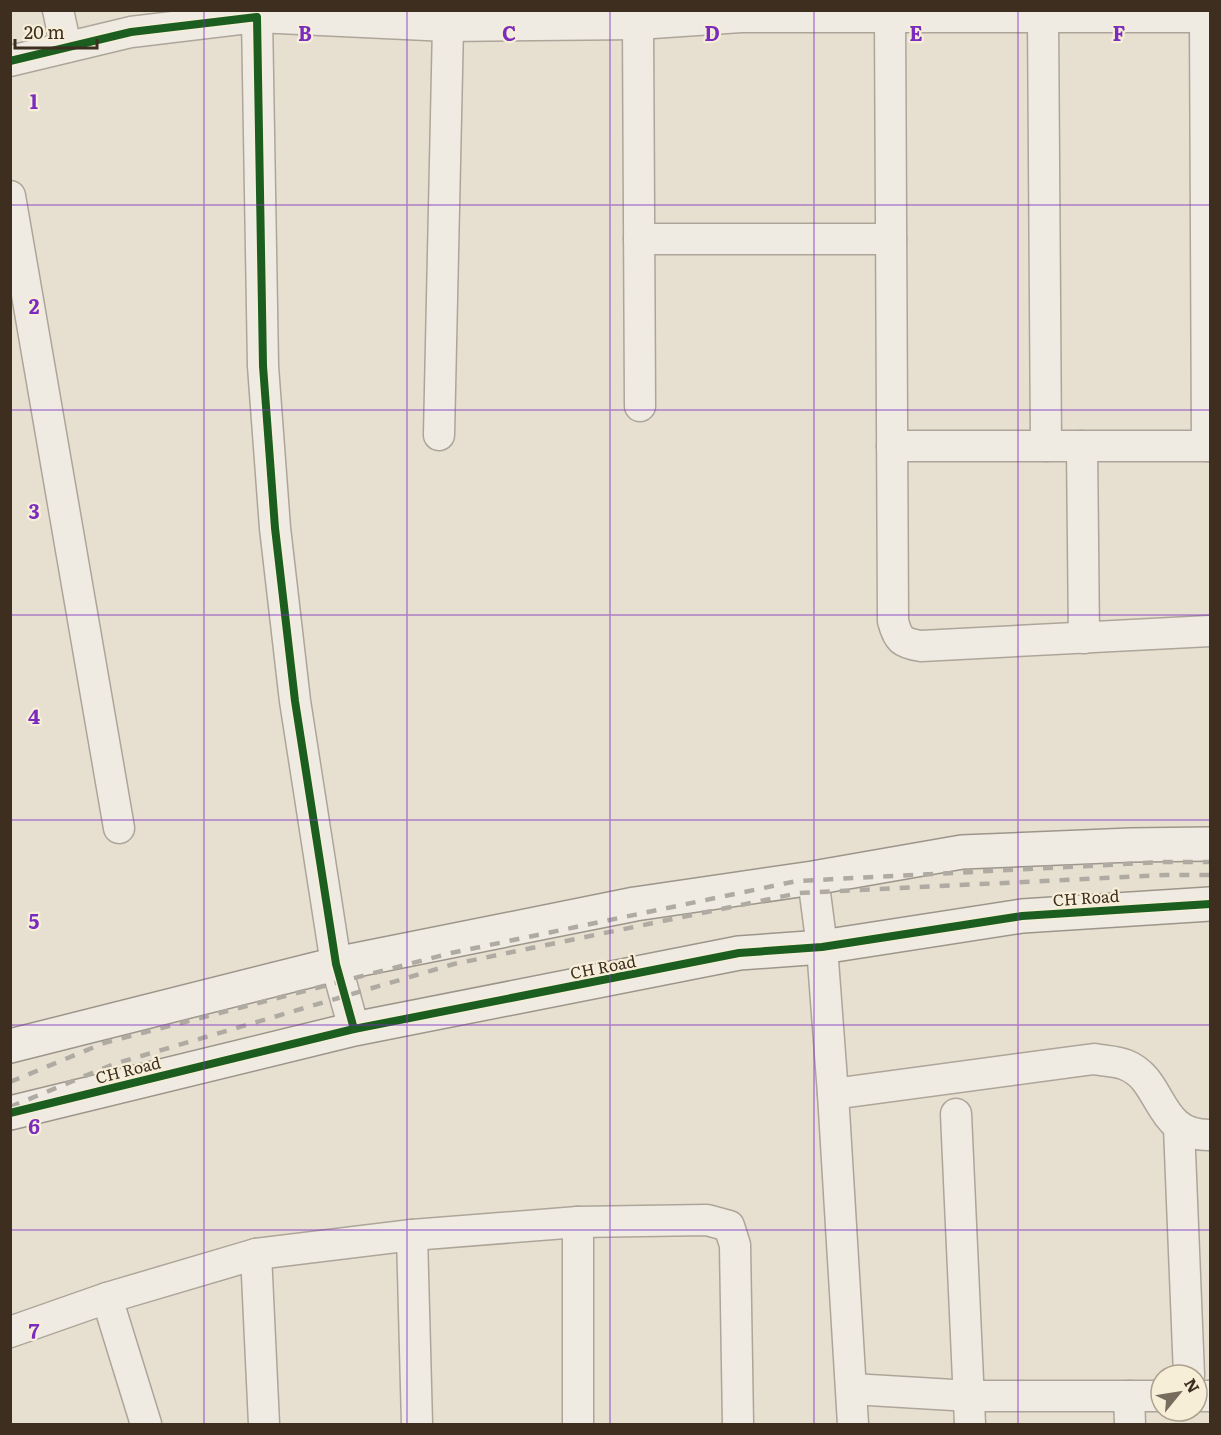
<svg xmlns="http://www.w3.org/2000/svg" width="1221" height="1435" font-family="Literata,serif">
  <rect width="100%" height="100%" fill="#e7e0d1"/>
  <g fill="none" stroke-linecap="round" stroke-linejoin="round">
    <!-- street casing -->
    <g stroke="#ada599" stroke-width="33">
      <g id="street">
        <path d="M58,10l8,37"/>
        <path d="M1043,16l3,430"/>
        <path d="M257,17l191,9 190,-2 103,-7h469"/>
        <path d="M890,17l3,604c5,19 9,22 28,25l289,-15"/>
        <path d="M1205,17l2,429"/>
        <path d="M638,24l2,382"/>
        <path d="M10,61l121,-29 126,-15 6,349 12,162 20,173 41,263 18,65"/>
        <path d="M10,196l109,632"/>
        <path d="M639,239h252"/>
        <path d="M439,435l9,-409"/>
        <path d="M892,446h318"/>
        <path d="M1082,446l2,192"/>
        <path d="M813,878l9,69 11,147 20,330"/>
        <path d="M833,1094l261,-35c10,2 23,2 32,6 38,15 30,71 84,70"/>
        <path d="M956,1114l14,310"/>
        <path d="M1179,1127l10,248"/>
        <path d="M578,1222v202"/>
        <path d="M412,1235l5,189"/>
        <path d="M256,1254l8,170"/>
        <path d="M107,1298l39,126"/>
        <path d="M10,1332l97,-34 149,-44 156,-19 166,-13 129,-2 22,6 6,19 3,179"/>
        <path d="M852,1389l118,7h191"/>
        <path d="M1129,1396l1,28"/>
        <path d="M1197,1396h13"/>
      </g>
    </g>
    <!-- secondary casing -->
    <g stroke="#9c958a" stroke-width="36">
      <g id="secondary">
        <path d="M10,1046l326,-82 299,-60 178,-26 149,-26 169,-7 79,-1"/>
        <path d="M10,1113l344,-84 385,-76 83,-6 200,-31 188,-12"/>
      </g>
    </g>
    <!-- street -->
    <use href="#street" stroke="#efebe3" stroke-width="30"/>
    <!-- secondary -->
    <use href="#secondary" stroke="#efebe3" stroke-width="33"/>
    <!-- rail -->
    <g stroke="#afaaa2" stroke-width="4.5" stroke-dasharray="10 10" stroke-linecap="butt">
      <path d="M10,1082l94,-39 347,-90 346,-72 367,-19h46"/>
      <path d="M10,1107l104,-43 340,-100 345,-71 366,-18h45"/>
    </g>
    <!-- cycleway casing -->
    <g stroke="#f7eed8" stroke-width="11">
      <g id="cycleway">
        <path d="M10,61l121,-29 126,-15 6,349 12,162 20,173 41,263 18,65"/>
        <path d="M10,1113l344,-84 385,-76 83,-6 200,-31 188,-12"/>
      </g>
    </g>
    <!-- cycleway -->
    <use href="#cycleway" stroke="#1b5e20" stroke-width="8"/>
  </g>
  <!-- grid -->
  <path fill="none" stroke="#7b2cbf" stroke-width="1.5" stroke-opacity="0.55" d="M204,10v1414M407,10v1414M610,10v1414M814,10v1414M1018,10v1414M10,205h1200M10,410h1200M10,615h1200M10,820h1200M10,1025h1200M10,1230h1200"/>
  <g text-anchor="middle" stroke-width="4.5" stroke-linejoin="round" paint-order="stroke">
    <!-- street labels -->
    <g font-size="16" fill="#3d2e20" stroke="#f7eed8">
      <text transform="translate(1086 898) rotate(-4)" y="6">CH Road</text>
      <text transform="translate(603 967) rotate(-11)" y="6">CH Road</text>
      <text transform="translate(128 1070) rotate(-14)" y="6">CH Road</text>
    </g>
  </g>
  <g font-size="20" text-anchor="middle" font-weight="bold" fill="#7b2cbf" stroke="#f7eed8" stroke-width="4.5" stroke-linejoin="round" paint-order="stroke">
    <text x="305" y="41">B</text>
    <text x="509" y="41">C</text>
    <text x="712" y="41">D</text>
    <text x="916" y="41">E</text>
    <text x="1119" y="41">F</text>
    <text x="34" y="109">1</text>
    <text x="34" y="314">2</text>
    <text x="34" y="519">3</text>
    <text x="34" y="724">4</text>
    <text x="34" y="929">5</text>
    <text x="34" y="1134">6</text>
    <text x="34" y="1339">7</text>
  </g>
  <!-- border -->
  <rect width="1221" height="1435" fill="none" stroke="#3d2e20" stroke-width="24"/>
  <!-- north arrow -->
  <g transform="translate(1179 1393) rotate(60)"><circle r="28" fill="#f7eed8" stroke="#ada18e" stroke-width="1.5"/>
  <path d="M0-4.5L10 22L0 15L-10 22Z" fill="#786c5e"/>
  <text y="-9" font-size="16" font-weight="bold" text-anchor="middle" fill="#3d2e20">N</text>
  </g>
  <!-- scale -->
  <path d="M15 39v9h82v-9" fill="none" stroke="#3d2e20" stroke-width="3"/>
  <text x="24" y="39" font-size="18" fill="#3d2e20" stroke="#f7eed8" stroke-width="4.5" paint-order="stroke">20 m</text>
</svg>
